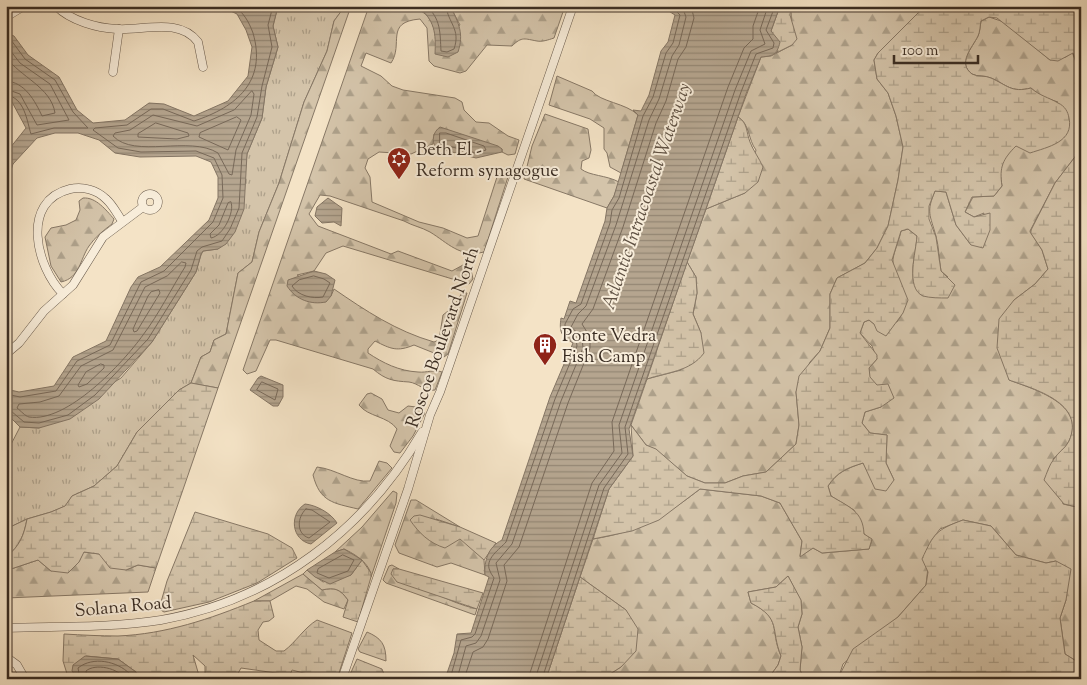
<svg xmlns="http://www.w3.org/2000/svg" width="1087" height="685" font-family="'Sorts Mill Goudy',serif">
  <defs>
    <pattern id="grass-tufts" width="24" height="20" patternUnits="userSpaceOnUse" patternTransform="scale(1.25)"><rect width="24" height="20" fill="#d4c4aa"/><path d="M3 7l-1-3M5 7V3M7 7l1-3M15 17l-1-3M17 17v-4M19 17l1-3" fill="none" stroke="#ada08a"/></pattern>
    <pattern id="forest-firs" width="22" height="20" patternUnits="userSpaceOnUse" patternTransform="scale(1.25)"><rect width="22" height="20" fill="#d4c4aa"/><path d="M5 1l3.5 6h-7zM16 11l3.5 6h-7z" fill="#ada08a"/></pattern>
    <pattern id="wetland-marsh" width="20" height="14" patternUnits="userSpaceOnUse" patternTransform="scale(1.25)"><rect width="20" height="14" fill="#d4c4aa"/><path d="M1 5h8M5 5V1M11 12h8M15 12V8" fill="none" stroke="#ada08a"/></pattern>
    <pattern id="water-rules" width="6" height="5" patternUnits="userSpaceOnUse" patternTransform="scale(1.25)"><rect width="6" height="5" fill="#b5a58f"/><path d="M0 2.5h6" fill="none" stroke="#948774"/></pattern>
  </defs>
  <rect width="100%" height="100%" fill="#f4e3c6"/>
  <filter id="stains"><feTurbulence type="fractalNoise" baseFrequency=".004" numOctaves="4"/><feColorMatrix values="0 0 0 0 .2 0 0 0 0 .09 0 0 0 0 .02 0 0 0 .5 -.17"/></filter>
  <radialGradient id="worn" r=".72"><stop offset=".6" stop-color="#630" stop-opacity="0"/><stop offset="1" stop-color="#630" stop-opacity=".3"/></radialGradient>
  <!-- grass -->
  <path fill="url(#grass-tufts)" stroke="#877866" d="M278,6h67l-11,15 -7,30 -23,51 -25,81 -20,49 -7,30 -14,11 -12,61 -12,6 -4,12 -9,5 -10,26 -12,7 -42,42 -20,34 -23,20 -22,10 -6,10 -15,6 -24,7 -21,10v-75l14,-27 19,1 82,-50 31,-36 44,-70 5,-17 2,-4 15,-2 27,-77 2,-18 15,-36 4,-31 12,-40 -5,-21z"/>
  <!-- forest -->
  <g fill="url(#forest-firs)" stroke="#877866">
    <path d="M345,6h6l-133,382 -27,-5 10,-26 9,-5 4,-12 12,-6 12,-61 14,-11 7,-30 20,-49 25,-81 23,-51 7,-30z"/>
    <path d="M369,6c33,0 63,-6 67,33l24,-14 -10,-19h115l-11,32c-6,2 -12,4 -17,3 -12,-2 -15,-5 -25,5l-25,-1 -21,26 -6,2 -26,-7 -5,-5 -2,-33 -7,-9c-36,3 -16,25 -29,44l-25,-10 -5,13 20,10 11,10 11,4 52,8 7,4 2,8 12,12 13,1 19,13 11,4 -4,14 -7,1 -6,-3v-3l-68,-15 -1,10 -22,10 -32,-2 -11,7 -3,9 5,9 2,25 47,20 24,6 24,10 11,-2 19,-59 6,-7 5,1v6l-24,75c-24,6 -36,-9 -54,-20 -9,-5 -17,-6 -26,-11l-74,-25 -10,-1 -11,19 9,12 73,28 7,-3 54,20 11,-6 8,5 2,9 -4,5 -126,-38 -17,7 -12,18 -17,4 34,21 3,-7c32,22 62,42 100,53l5,-2 4,-25 10,-8 9,-14h5l-19,61 -4,3 -30,-12c-17,7 -23,4 -39,-4l-7,8v4c15,10 31,18 50,19 9,1 16,-3 24,0l-7,18c-10,2 -17,-7 -26,-8 -16,-1 -23,-2 -36,-13l-97,-29h-6l-14,31 -9,3 -4,-4z"/>
    <path d="M791,6h134l-47,47 -4,7 3,19 11,14 8,23 7,31 -5,33 -10,46 -11,22 -12,15 -28,15 -7,16v34l-10,23 -10,11 -14,30 3,33 -3,19 -30,28 -23,4 -18,7h-20l-18,-7 -31,-26 -10,-5 -15,-20 16,-46 34,-9 20,-37 -8,-19 4,-21 -1,-16 -9,-15 19,-53 39,-16 11,-43c-8,-10 -6,-26 -18,-33l23,-60 10,-1 21,-11z"/>
    <path d="M989,17l15,5 46,38 16,-3 6,-5 9,23v74l-26,34 -25,48 12,19 6,19 -13,15 -21,16 -5,80c24,9 78,24 60,61 -3,7 -11,13 -16,18l10,45 18,4v156l-16,-10 -5,-36 6,-18 -10,-39 -10,2 -30,-8 -25,-29 -28,-6 -23,9 -9,12 -5,44 -28,32 -55,47 -4,12 -5,3h-30l-4,-9 2,-23 -4,-20 4,-13 -1,-13 -13,-25 -12,11 -28,5 3,11c32,16 18,26 30,53l-3,9 -10,14h-166l19,-12 5,-57 -46,-33 13,-38c45,-7 71,-22 107,-50l61,7 19,7 22,38 -2,15 13,-8 9,5 47,-4 3,-9 -8,-6 -10,-24 -23,-14 -3,-10c9,-14 20,-18 35,-23l7,12 24,5 -8,-17 1,-28 -17,-2 -8,-10 3,-11 16,-5 -4,-22 -8,-8v-9l8,-9 -5,-13 -12,-13 4,-11 5,-2 5,4 23,-2c19,-27 -2,-36 -4,-60 -1,-6 7,-24 8,-31l7,-2 9,7c-1,20 -12,47 6,60l25,-19 -7,-6c-2,-11 -2,-24 -5,-35 -6,-21 -10,-24 -1,-45l11,1 10,33 15,20 13,-32 -10,4 -9,-5 8,-15 21,-1 8,-10 -2,-14 3,-13 55,-57 -18,-6 -9,-8c-20,5 -24,-3 -40,-10 -6,-3 -14,-1 -19,-4 -15,-11 0,-26 6,-38 2,-4 2,-10 3,-15z"/>
    <path d="M557,76l35,15c8,11 34,12 46,24l-17,58 -11,-6 -3,-14 -3,-4v-21l-14,-9 -41,-14z"/>
    <path d="M545,114l43,15 3,21 -2,8 -7,3 -1,8c9,7 25,6 38,13l-5,14 -7,12 -83,-29 8,-33z"/>
    <path d="M83,198c13,-1 23,12 31,21l-2,5c-8,6 -17,13 -23,22 -9,13 -9,32 -28,36l-10,-16 -6,-29 6,-9 15,-3 10,-5 4,-10 -1,-9z"/>
    <path d="M371,393l11,6 6,11 11,3 9,-7 8,1 9,6 -12,23 -13,17 -6,-1 -4,-6 7,-17c-9,-13 -29,-12 -38,-24l8,-11z"/>
    <path d="M379,461l8,2 5,5 -34,41c-25,-6 -38,-7 -45,-34l4,-8c19,2 36,16 53,14z"/>
    <path d="M393,491l4,2 -1,10 -25,74c0,-13 -16,-23 -27,-28l-9,3 27,-25z"/>
    <path d="M411,500h5l44,27 -24,-8 30,23 18,18 1,15 -34,-12 -14,4 -38,-14 -4,-8z"/>
    <path d="M27,519c-3,16 -7,27 -21,38v-28z"/>
    <path d="M83,552l17,2 26,16 12,-5 18,3 -8,24 -142,6v-31l5,2 27,-9 13,11 28,-9z"/>
    <path d="M392,565l7,4h-6c27,16 53,33 84,40l-2,6 -89,-32 -3,-3 6,-14z"/>
    <path d="M303,574l19,16c13,-3 18,-1 26,10l-4,9 -20,-7 -17,-13 -11,-3 -26,15h-16z"/>
  </g>
  <!-- wetland -->
  <g fill="url(#wetland-marsh)" stroke="#877866">
    <path d="M780,6h11l-1,9 7,24 -5,6 -16,8 2,-2 -7,-20z"/>
    <path d="M925,6h156v69l-8,-22 -15,8 -8,-1 -53,-42 -8,-1 -8,4c-1,5 -1,11 -3,15 -6,12 -21,27 -6,38 5,3 13,1 19,4 16,7 20,15 40,10 9,8 17,9 27,15 7,3 10,9 11,15 5,24 -21,29 -39,35l-14,-7c-13,13 -17,21 -14,40l-8,10 -22,1 -7,15 9,5 16,-4v17l-7,18 -12,-3 -15,-20 -10,-33 -11,-1 -6,15v13l7,18 5,34 14,14 -7,13c-8,0 -18,0 -25,-2 -18,-8 -7,-44 -6,-60l-9,-7 -7,2 -9,29 16,40 -5,13 -17,23 -9,-5 -3,-7 -5,-4 -5,2 -4,11 17,22v4l-8,9 1,9 7,8 11,-1 6,14 -13,9 -16,5 -3,11 8,10 17,2 -1,28 8,17 -8,11 -11,-2 -12,-26c-16,5 -26,9 -35,23l3,10c18,11 32,15 33,38l8,5 -3,10 -47,4 -9,-5 -13,9 2,-16 -22,-38 -19,-7 -61,-7 -41,31 -27,11 -39,8 16,-50 24,-33 -2,-31 15,20 10,4 31,27 18,7h20l18,-7 23,-4 30,-28 3,-19 -3,-33 3,-16 21,-25 10,-23v-34l7,-16 28,-15 12,-15 11,-22 10,-46 5,-33 -7,-31 -8,-23 -11,-14 -3,-19 4,-7z"/>
    <path d="M738,117c10,6 8,15 12,25 3,8 9,16 13,25l-5,15 -13,11 -39,16z"/>
    <path d="M1081,149v359l-17,-4 -20,-24c3,-7 5,-15 10,-21 4,-7 12,-11 15,-18 17,-38 -35,-52 -60,-61l-12,-32 2,-29 15,-19 21,-16 13,-15 -6,-19 -12,-18 25,-49z"/>
    <path d="M687,262l9,15 1,16 -4,21 8,19 3,20c-14,19 -37,19 -57,26z"/>
    <path d="M191,383l27,5 -62,180 -18,-3 -12,5 -16,-2 -11,-14 -15,-2 -5,10 -11,11 -17,-2 -13,-11 -27,9 -5,-2v-10c14,-11 18,-22 21,-38l24,-7 14,-6 7,-10 22,-10 23,-20 20,-34 42,-42z"/>
    <path d="M195,512l73,22 24,14 5,10 -40,25 -48,19 -45,10 -5,-3 8,-28z"/>
    <path d="M420,515l40,12 36,16 -12,17 -24,-21 -15,9c-16,-5 -26,-15 -35,-28l4,-4z"/>
    <path d="M963,520l28,6 25,29 30,8 10,-2 15,8 -5,31 -6,18 5,36 16,10v15h-247l5,-3 14,-27 45,-32 28,-32 2,-13 -6,-13c12,-26 14,-29 41,-39z"/>
    <path d="M362,560l9,13v4l-13,45 -15,-5 5,-17c-8,-11 -13,-13 -26,-10l-19,-16 4,-4 16,12 28,-7z"/>
    <path d="M393,569h6l84,24 -6,16 -80,-27 -6,-8z"/>
    <path d="M788,576l13,24 1,14 -4,13 4,20 -2,23 4,9h-36l10,-14 3,-9c-11,-27 1,-37 -30,-53l-3,-11 28,-5z"/>
    <path d="M580,577l46,33 12,19 -2,22 -15,16 -19,12h-56z"/>
    <path d="M254,601h16l4,16 -5,4 -6,1 -5,8 1,10 17,11h8c12,-9 20,-23 33,-31l35,13 -15,46h-10l-35,-9 -2,5 -49,-7 -6,11h-30v-13l-12,-11 7,24h-64v-7l-18,-13 -32,-3 -11,21 3,2 -10,-2 -5,-16 1,-27c18,1 36,2 54,2 48,-2 92,-17 136,-35z"/>
    <path d="M367,632c14,6 19,12 19,29l-26,-9 -2,-3z"/>
    <path d="M357,659l25,10 4,10h-38z"/>
  </g>
  <!-- water -->
  <g fill="url(#water-rules)" stroke="#847564">
    <path d="M220,6h58l-5,20 5,21 -12,40 -4,31 -15,36 -3,55 -9,23 -9,12 -8,5 -15,2 -2,3 -5,18 -44,70 -53,57 -29,20 -31,9 -19,-1 -14,-14v-24l13,3 35,-6 19,-29 33,-16 25,-54 7,-10 22,-10 49,-47 9,-22v-21l-7,-15 -15,-6 -56,1 -25,-4 -16,-13 -21,-7h-23l-18,5 -24,26 -7,22v-33l20,-25 -14,-26 -6,-3v-66l8,3 14,19 31,22 18,33 16,13 32,-3 24,-17 15,1 30,12 34,-15 20,-25 4,-29 -6,-17 -9,-16z"/>
    <path d="M417,6h33c9,17 14,28 8,46l-10,5 -13,-3c1,-21 0,-34 -18,-48z"/>
    <path d="M665,6h115l-9,25 9,11c-3,13 -7,14 -19,15l-15,37 -117,335 4,27 -24,33 -63,190h-101l9,-26 3,-19 14,-1 18,-56 -4,-2c-1,-14 3,-28 17,-35l48,-143 23,-54c-12,-7 -14,-11 -12,-25l3,1 6,-18 6,2 29,-82 2,-13 7,-12 24,-81 -5,-5 8,1 8,-16 12,-44 7,-9 7,-27 -8,-5z"/>
    <path d="M440,127l58,19 4,3v3l-26,6 -40,-10c-5,-7 -3,-16 4,-21z"/>
    <path d="M328,198l14,10 -1,18 -7,-4 -12,1 -7,-7 2,-9z"/>
    <path d="M314,271l12,3 9,6 -4,16 -5,6c-15,3 -30,-2 -39,-16l1,-6z"/>
    <path d="M261,376l22,9v12l-5,9h-5l-23,-16 8,-12z"/>
    <path d="M305,504c11,1 26,9 32,19l-26,21c-20,-4 -22,-30 -6,-40z"/>
    <path d="M344,549l18,11 -11,15 -21,9 -15,-7 -8,-7 28,-18z"/>
    <path d="M85,656l33,3 18,13v7h-58l-6,-8 1,-6z"/>
  </g>
  <g fill="none" stroke-linecap="round" stroke-linejoin="round">
    <!-- shore -->
    <g stroke="#786959" stroke-width="1">
      <path d="M426,6c15,12 14,27 15,45l6,1 7,-3c7,-20 -6,-26 -8,-43"/>
      <path d="M6,38l5,2 14,19 30,21 18,32 15,16h-34l-23,6c-4,-12 -6,-37 -25,-39"/>
      <path d="M6,45l14,18 30,21 19,36 -32,5 -17,-31 -14,-5"/>
      <path d="M6,57c14,20 45,30 49,56l-13,3c-7,-15 -17,-34 -36,-35"/>
      <path d="M252,91l2,3 -3,21 -15,35 -4,25 -3,-1 -11,-21c-29,-18 -83,6 -105,-17l2,-3 15,-3 23,-15 44,11 37,-16z"/>
      <path d="M237,117l4,3 -13,30 -29,-13 1,-4z"/>
      <path d="M156,123l32,10 1,3 -12,3 -39,-2v-3z"/>
      <path d="M440,133h6l38,13 2,4 -10,3 -36,-9z"/>
      <path d="M231,202c4,10 -8,34 -20,36l-1,-4 9,-9 9,-22z"/>
      <path d="M182,262l4,1 -1,4c-14,22 -26,47 -42,68 -20,28 -76,88 -114,82 -4,-1 -8,-6 -12,-9l2,-4 21,-2 19,-6 22,-30 32,-16 32,-63 22,-11z"/>
      <path d="M314,276l10,3 6,4 -7,14c-10,2 -25,-1 -31,-11l7,-6z"/>
      <path d="M159,290l1,3 -23,38 -3,1 -1,-3 15,-33 3,-4z"/>
      <path d="M101,364l3,1v3l-17,16 -8,3 -1,-2 8,-13z"/>
      <path d="M262,382l16,7 -3,11 -18,-10z"/>
      <path d="M6,394l14,3 36,-6 21,-30 33,-16 31,-63 23,-11 49,-49 10,-24 -1,-23 -8,-17 -18,-7 -55,1 -23,-4 -25,-18 2,-2 32,-3 24,-16h12l31,12c43,-14 73,-40 59,-88 -4,-11 -10,-22 -20,-27"/>
      <path d="M6,410l5,1 13,11 15,1 29,-8 27,-20 53,-56 43,-69 6,-19 5,-4 20,-6 8,-12 9,-21 3,-55 15,-36 5,-31 10,-39 -4,-22 5,-19"/>
      <path d="M306,509l6,1 18,12 -21,16c-13,-4 -12,-21 -3,-29z"/>
      <path d="M343,555l11,5 -6,11 -19,7 -12,-5 1,-4z"/>
      <path d="M80,679l-2,-11c15,-12 39,-7 52,6l1,5"/>
      <path d="M87,679l-1,-8c9,-8 33,-3 39,8"/>
      <path d="M450,679l11,-39 11,-3 3,-3 19,-56c-1,-2 -3,-4 -4,-7 -6,-12 10,-22 16,-29l49,-143 22,-53 -1,-7 -11,-9v-6l8,-15 8,-5 29,-81 2,-13 7,-12 24,-82 10,-19 13,-44 7,-10 7,-28 -9,-9"/>
      <path d="M457,679l9,-33 10,-3 5,-7 19,-56 -4,-17 16,-19 49,-143 22,-53 -1,-11 -11,-10 7,-13 8,-8 30,-81 33,-105 10,-21 13,-43 7,-11 7,-28 -4,-11"/>
      <path d="M464,679l9,-27 10,-5 5,-8 19,-58 -3,-16 15,-18 49,-144 22,-55v-11l-8,-13 11,-15 30,-82 33,-104 10,-22 12,-42 8,-12 8,-29 -3,-12"/>
      <path d="M528,679l64,-196 22,-32 -2,-29 116,-335 16,-39 9,-9v-13l7,-20"/>
      <path d="M535,679l64,-194 23,-32 -3,-28 116,-335 16,-39 14,-7 -5,-14 8,-24"/>
      <path d="M542,679l62,-191 24,-34 -3,-27 116,-335 15,-38 17,-6 1,-5 -8,-13 9,-24"/>
    </g>
    <!-- minor casing -->
    <g stroke="#685a4c" stroke-width="9">
      <g id="minor">
        <path d="M56,6c15,15 41,22 61,23 26,2 62,-12 81,13l5,25"/>
        <path d="M6,17l18,-11"/>
        <path d="M113,72l6,-43"/>
        <circle cx="150" cy="202" r="8"/>
        <path d="M63,294c-27,-27 -43,-93 7,-105 13,-3 27,1 36,10 7,6 11,15 16,22"/>
        <path d="M6,354l13,-11 25,-32 29,-26 30,-48 40,-30"/>
        <path d="M6,628c51,-2 104,0 155,-8 113,-20 204,-90 261,-188"/>
        <path d="M6,657l11,8 8,14"/>
        <path d="M342,679l66,-190 22,-74 10,-23 133,-386"/>
      </g>
    </g>
    <!-- minor -->
    <use href="#minor" stroke="#f8edda" stroke-width="8"/>
  </g>
  <!-- icons -->
  <defs>
    <g id="synagogue-pin" transform="scale(1.25)"><path d="M0 17L-7.5 6A9.5 9.5 0 1 1 7.5 6Z" fill="#8f2418" stroke="#f8edda"/><path d="M0-6.5L5.6 3.2H-5.6ZM0 6.5L5.6-3.2H-5.6Z" fill="#fff"/></g>
    <g id="building-pin" transform="scale(1.25)"><path d="M0 17L-7.5 6A9.5 9.5 0 1 1 7.5 6Z" fill="#8f2418" stroke="#f8edda"/><path d="M-4-6H4V6H1V3H-1V6H-4ZM-2.5-4.3h1.7v1.8h-1.7ZM.8-4.3h1.7v1.8H.8ZM-2.5-1h1.7V.8h-1.7ZM.8-1h1.7V.8H.8Z" fill="#fff"/></g>
  </defs>
  <g fill-rule="evenodd">
    <use href="#synagogue-pin" x="399" y="159"/>
    <use href="#building-pin" x="545" y="345"/>
  </g>
  <g text-anchor="middle" stroke-width="4" stroke-linejoin="round" paint-order="stroke">
    <!-- poi labels -->
    <g font-size="18" fill="#3a2d23" stroke="#f8edda" text-anchor="start">
      <text x="416" y="155">Beth El -<tspan x="416" dy="21">Reform synagogue</tspan></text>
      <text x="562" y="341">Ponte Vedra<tspan x="562" dy="21">Fish Camp</tspan></text>
    </g>
    <!-- street labels -->
    <g font-size="18" fill="#3a2d23" stroke="#f8edda">
      <text transform="translate(442 337) rotate(-71)" y="6">Roscoe Boulevard North</text>
      <text transform="translate(123 606) rotate(-5)" y="6">Solana Road</text>
    </g>
    <!-- water labels -->
    <g font-size="19" font-style="italic" fill="#5f5143" stroke="#f8edda">
      <text transform="translate(645 196) rotate(-71)" y="7">Atlantic Intracoastal Waterway</text>
    </g>
  </g>
  <!-- margin -->
  <rect width="1087" height="685" fill="none" stroke="#f4e3c6" stroke-width="25"/>
  <rect x="8" y="8" width="1072" height="670" fill="none" stroke="#3a2d23" stroke-width="2.5"/>
  <rect x="12" y="12" width="1062" height="660" fill="none" stroke="#3a2d23"/>
  <!-- scale -->
  <path d="M894 55v8h84v-8" fill="none" stroke="#3a2d23" stroke-width="2.5"/>
  <text x="902" y="55" font-size="15" fill="#3a2d23" stroke="#f8edda" stroke-width="4" paint-order="stroke">100 m</text>
  <rect width="100%" height="100%" filter="url(#stains)"/>
  <rect width="100%" height="100%" fill="url(#worn)"/>
</svg>
